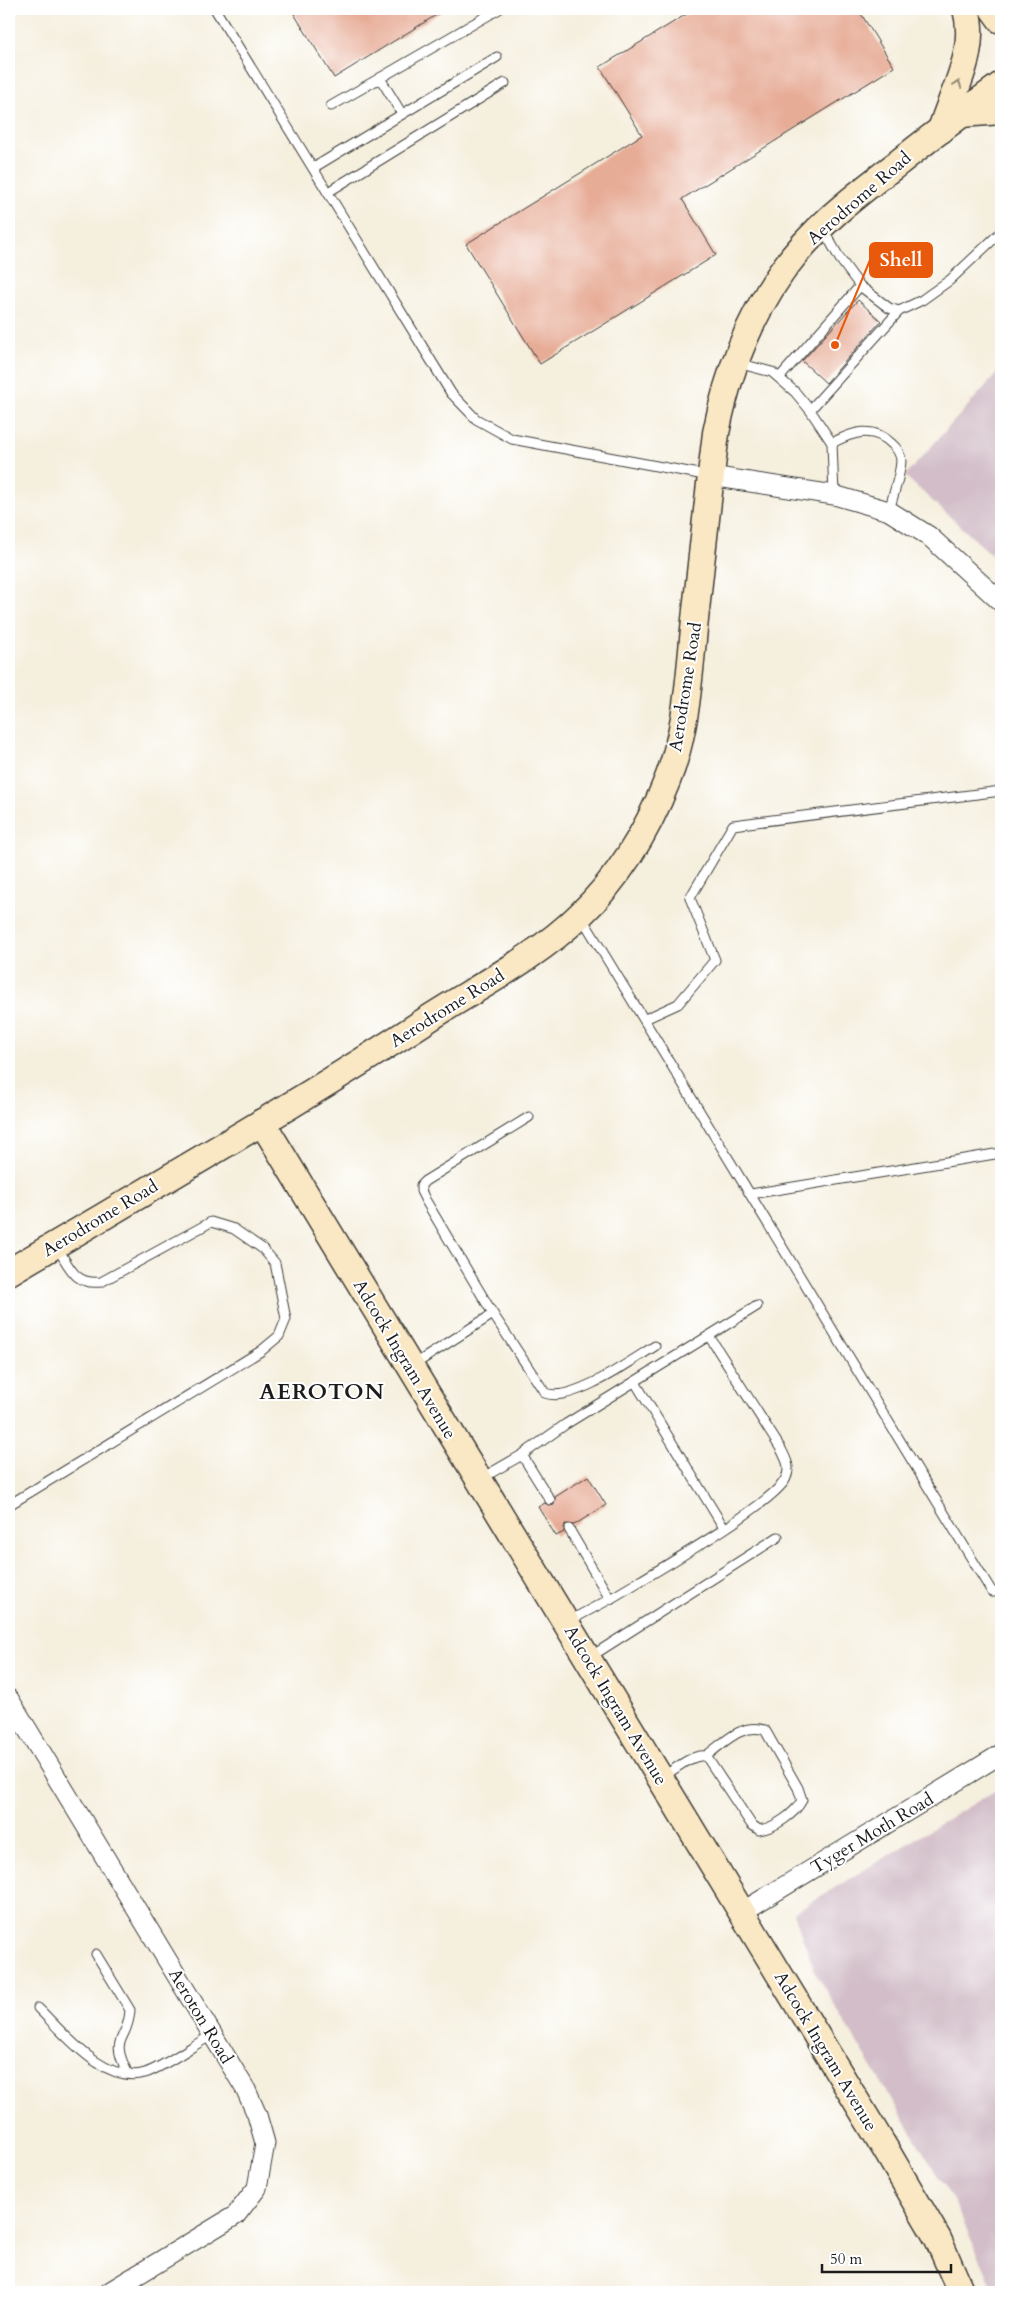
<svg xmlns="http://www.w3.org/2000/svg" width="1010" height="2301" font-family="Cardo,serif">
  <rect width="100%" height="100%" fill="#fff"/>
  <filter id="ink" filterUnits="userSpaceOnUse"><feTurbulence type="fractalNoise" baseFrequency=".02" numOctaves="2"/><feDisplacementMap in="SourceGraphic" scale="10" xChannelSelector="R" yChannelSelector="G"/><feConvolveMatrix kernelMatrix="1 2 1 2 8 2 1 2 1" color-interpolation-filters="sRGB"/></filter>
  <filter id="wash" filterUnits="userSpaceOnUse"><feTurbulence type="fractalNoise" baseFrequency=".0096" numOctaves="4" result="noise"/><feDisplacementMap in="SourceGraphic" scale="20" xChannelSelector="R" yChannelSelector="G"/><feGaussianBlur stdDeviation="1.12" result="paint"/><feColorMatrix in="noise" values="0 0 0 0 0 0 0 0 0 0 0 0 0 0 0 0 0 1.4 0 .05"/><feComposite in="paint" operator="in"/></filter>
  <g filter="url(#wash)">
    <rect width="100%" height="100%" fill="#f5efde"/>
    <!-- industrial -->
    <g fill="#d2bdc8">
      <path d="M1001,369v194l-96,-87z"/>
      <path d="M1001,1787v505h-6l-39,-86 -139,-230 -24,-63z"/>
    </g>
    <g id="blocks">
      <!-- building -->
      <g fill="#e7ac96">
        <path d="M291,9h155l-112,69z"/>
        <path d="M695,9h163l36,58 -212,132 34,56 -176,109 -74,-120 176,-109 -42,-68z"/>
        <path d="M858,300l23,21 -55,62 -24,-22z"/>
        <path d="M588,1476l18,29 -32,20 -9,-1 -1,8 -8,4 -18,-29 7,-4 5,3 4,-1 1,-8z"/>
      </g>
    </g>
  </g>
  <g filter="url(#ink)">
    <use href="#blocks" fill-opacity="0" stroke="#3d3c39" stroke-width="1"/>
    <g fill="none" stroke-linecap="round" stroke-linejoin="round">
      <!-- lane casing -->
      <g stroke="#3d3c39" stroke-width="11">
        <g id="lane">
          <path d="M215,9l236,384 25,26 36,20 198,37"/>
          <path d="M331,106l49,-28"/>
          <path d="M402,114l-22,-36 119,-69"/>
          <path d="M313,168l184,-111"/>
          <path d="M328,192l177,-109"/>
          <path d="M823,229l17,30 20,27 29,22 10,3 23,-11 28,-20 51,-48"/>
          <path d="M737,363l35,9 23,20 15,18 22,33 2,52"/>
          <path d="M780,377l80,-91"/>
          <path d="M810,410l89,-99"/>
          <path d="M832,443c21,-11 41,-18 60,1 5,4 9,11 9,17 -1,16 -8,34 -12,50"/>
          <path d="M582,918l410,674h9"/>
          <path d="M645,1019l33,-15 37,-44 -25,-62 43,-73 268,-34"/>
          <path d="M529,1117l-104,64 -4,4v6l5,10 67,113 52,79c26,11 87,-33 110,-47"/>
          <path d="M751,1194l250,-41"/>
          <path d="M412,1366l81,-52"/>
          <path d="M635,1382l89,146"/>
          <path d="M522,1455l44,-31 191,-118"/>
          <path d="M482,1478l40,-23 28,45"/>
          <path d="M9,1505l252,-154 18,-15 7,-17 -11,-56 -12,-14 -29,-20 -23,-7 -110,60c-27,3 -31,-15 -44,-35"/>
          <path d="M610,1599c31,-19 165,-95 176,-121 5,-11 0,-19 -5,-29l-72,-113"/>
          <path d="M567,1622l43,-23 -41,-70"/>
          <path d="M590,1657l188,-120"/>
          <path d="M663,1777c12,-8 29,-23 43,-21 19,-14 35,-33 59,-26l33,58 4,12c-7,14 -28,28 -43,30l-8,-6 -45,-68"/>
          <path d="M96,1954l34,56c-2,34 -22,24 -2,64"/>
          <path d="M38,2008c26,25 66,77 107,65 17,-5 50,-29 67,-38"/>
        </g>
      </g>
      <!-- street casing -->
      <g stroke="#3d3c39" stroke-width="21">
        <g id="street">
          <path d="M711,476l123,19 55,16 40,25 72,66"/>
          <path d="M9,1699l237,391 11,25 8,28 -8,45 -21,27 -127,77"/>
          <path d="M742,1912l259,-158"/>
        </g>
      </g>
      <!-- secondary casing -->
      <g stroke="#3d3c39" stroke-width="29">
        <g id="secondary">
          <path d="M993,9l8,11"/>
          <path d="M961,114l40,-3"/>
          <path d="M941,130c12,-40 37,-78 25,-121"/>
          <path d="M262,1122l624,1028 52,89 23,53"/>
          <path d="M9,1272c140,-83 282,-164 419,-253 51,-33 108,-61 152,-104 39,-37 67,-83 87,-134 19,-47 22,-101 27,-152 7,-65 14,-131 22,-196 11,-57 31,-111 65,-160 29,-42 71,-75 112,-106 35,-28 71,-55 108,-82"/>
        </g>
      </g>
      <!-- lane -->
      <use href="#lane" stroke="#fff" stroke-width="9"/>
      <!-- street -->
      <use href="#street" stroke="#fff" stroke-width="19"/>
      <!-- secondary -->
      <use href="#secondary" stroke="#fae7c3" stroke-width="26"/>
    </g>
    <!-- one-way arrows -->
    <defs><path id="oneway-chevron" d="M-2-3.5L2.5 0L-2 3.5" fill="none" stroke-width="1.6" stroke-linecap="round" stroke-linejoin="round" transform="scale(1.25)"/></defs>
    <use stroke="#968c78" href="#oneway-chevron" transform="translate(958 84) rotate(-68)"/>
  </g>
  <g text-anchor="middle" stroke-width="4" stroke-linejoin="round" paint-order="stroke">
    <!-- street labels -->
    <g font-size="18" fill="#1c1c1c" stroke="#fff">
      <text transform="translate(859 198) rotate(-41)" y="6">Aerodrome Road</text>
      <text transform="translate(685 687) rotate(-81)" y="6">Aerodrome Road</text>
      <text transform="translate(447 1008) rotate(-32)" y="6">Aerodrome Road</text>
      <text transform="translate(100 1218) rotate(-31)" y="6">Aerodrome Road</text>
      <text transform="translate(405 1359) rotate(59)" y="6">Adcock Ingram Avenue</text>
      <text transform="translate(616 1705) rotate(59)" y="6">Adcock Ingram Avenue</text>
      <text transform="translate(872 1833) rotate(-31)" y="6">Tyger Moth Road</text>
      <text transform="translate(201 2016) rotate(59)" y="6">Aeroton Road</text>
      <text transform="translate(826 2051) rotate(59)" y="6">Adcock Ingram Avenue</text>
    </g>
    <!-- district labels -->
    <g font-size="22" font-weight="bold" letter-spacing="1" fill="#1c1c1c" stroke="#fff">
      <text x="322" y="1399">AEROTON</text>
    </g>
  </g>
  <!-- callouts -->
  <path fill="none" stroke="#e8590c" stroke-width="2" d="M835 345L870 260"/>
  <circle fill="#e8590c" stroke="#fff" stroke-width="2" cx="835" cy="345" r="5"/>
  <rect fill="#e8590c" stroke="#e8590c" stroke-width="2" x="870" y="243" width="62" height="34" rx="5"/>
  <g font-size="19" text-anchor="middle" font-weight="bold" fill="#fff">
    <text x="901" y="266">Shell</text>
  </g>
  <!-- margin -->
  <rect width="1010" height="2301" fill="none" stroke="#fff" stroke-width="30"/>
  <!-- scale -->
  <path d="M822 2264v8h129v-8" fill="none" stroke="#1c1c1c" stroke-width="2.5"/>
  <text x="830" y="2264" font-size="15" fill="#1c1c1c" stroke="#ffffff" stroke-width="4" paint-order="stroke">50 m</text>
</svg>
